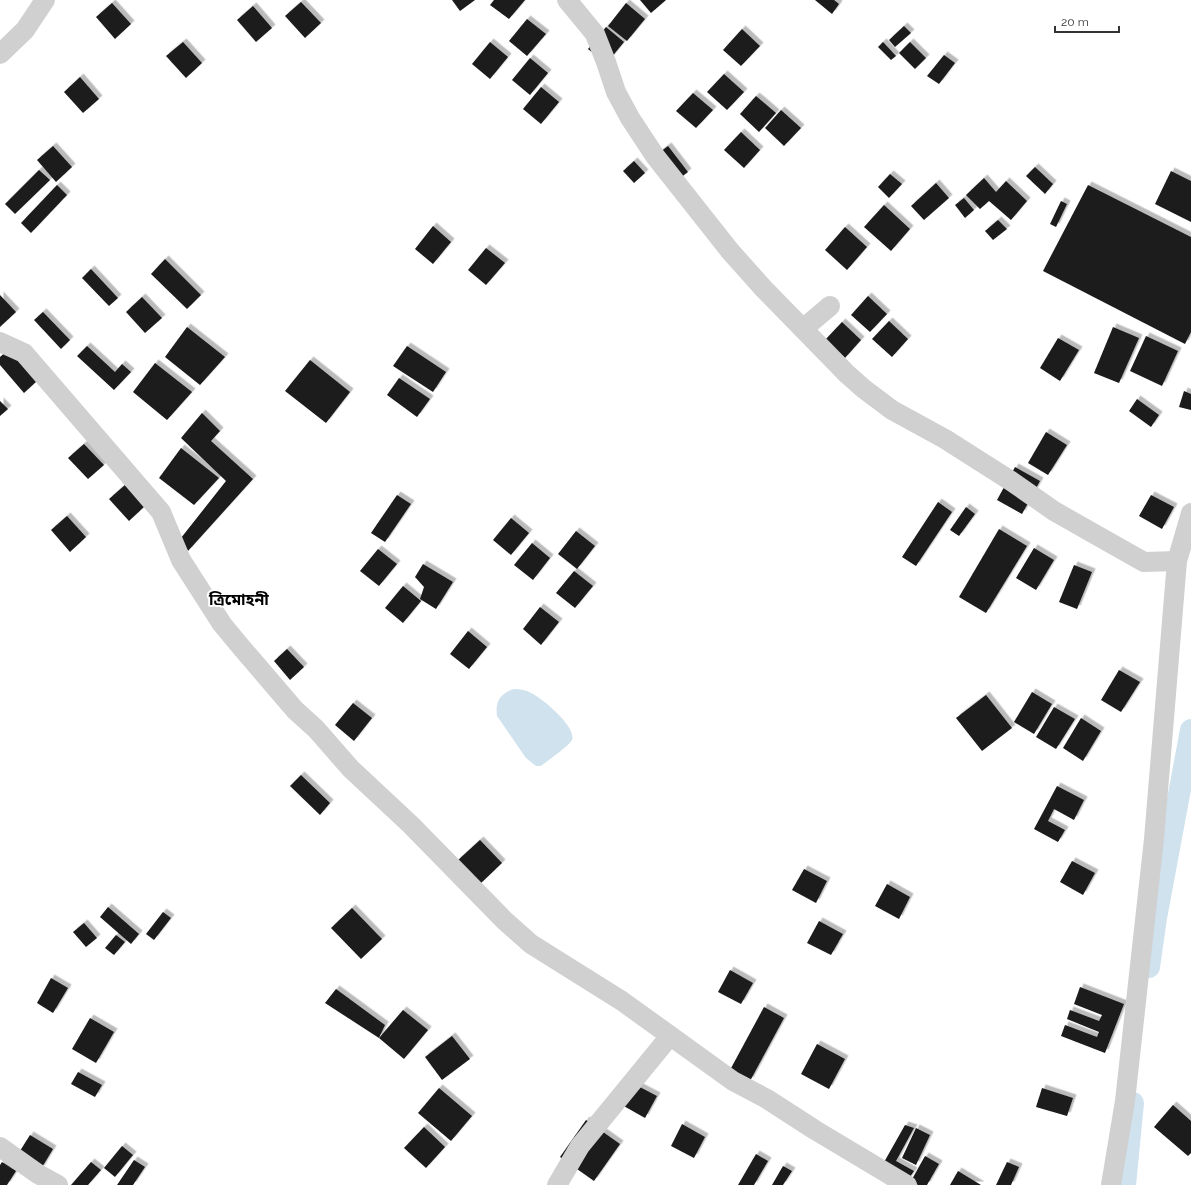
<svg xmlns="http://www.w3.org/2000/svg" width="1191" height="1185" font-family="Raleway,'Noto Sans Bengali',sans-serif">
  <defs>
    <filter id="shadow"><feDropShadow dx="3.5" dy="-3.5" stdDeviation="0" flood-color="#0004"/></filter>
  </defs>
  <rect width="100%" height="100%" fill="#fff"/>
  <!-- water -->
  <path fill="#cfe2ee" d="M514,689c6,0 12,1 17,4 11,5 46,34 41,47 -3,6 -25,21 -31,26h-5l-10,-8 -29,-42c-2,-14 3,-23 17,-27z"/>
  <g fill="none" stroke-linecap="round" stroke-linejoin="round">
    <!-- canal -->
    <g stroke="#cfe2ee" stroke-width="22">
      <path d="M1149,967l7,-49 35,-188"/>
      <path d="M1125,1185l8,-82"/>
    </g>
  </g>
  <!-- building -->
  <g fill="#1a1a1a" filter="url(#shadow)">
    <path d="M452,0h23l-15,11z"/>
    <path d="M494,0h31l-16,19 -19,-14z"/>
    <path d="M640,0h26l-15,13z"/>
    <path d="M815,0h19l5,4 -7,10z"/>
    <path d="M301,2l20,21 -16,15 -20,-22z"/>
    <path d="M112,3l19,21 -16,15 -19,-22z"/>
    <path d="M626,3l19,16 -18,22 -19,-15z"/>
    <path d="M253,6l19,22 -16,14 -19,-22z"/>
    <path d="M527,19l19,15 -19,22 -18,-15z"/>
    <path d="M904,26l7,7 -16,14 -6,-7z"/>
    <path d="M606,27l18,15 -18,22 -18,-15z"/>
    <path d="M742,29l18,17 -19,20 -18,-16z"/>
    <path d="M183,42l19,21 -16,15 -20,-22z"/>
    <path d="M490,42l18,15 -18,22 -18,-15z"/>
    <path d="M883,42l13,14 -5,4 -13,-13z"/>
    <path d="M910,42l16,16 -11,11 -16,-16z"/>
    <path d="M944,55l11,8 -16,21 -12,-8z"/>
    <path d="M530,58l18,15 -18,22 -18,-15z"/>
    <path d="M724,74l20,18 -17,18 -20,-18z"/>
    <path d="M80,77l19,22 -16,14 -19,-21z"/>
    <path d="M541,87l18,15 -18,22 -18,-15z"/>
    <path d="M693,93l20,17 -17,18 -20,-17z"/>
    <path d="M756,96l20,17 -17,19 -19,-18z"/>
    <path d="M781,110l20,18 -17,18 -19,-18z"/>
    <path d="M741,132l19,18 -16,18 -20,-18z"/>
    <path d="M53,146l19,21 -16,15 -19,-22z"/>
    <path d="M668,146l20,26 -13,10 -20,-26z"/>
    <path d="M634,161l11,12 -11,10 -11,-12z"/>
    <path d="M1035,167l18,17 -8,10 -19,-18z"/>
    <path d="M39,170l11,10 -35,34 -10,-10z"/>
    <path d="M1171,171l20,10v41l-36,-18z"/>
    <path d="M890,174l12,10 -13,14 -11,-11z"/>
    <path d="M984,178l12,14 10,-11 21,20 -16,19 -22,-19 -9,8 -14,-14z"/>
    <path d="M936,183l13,15 -25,22 -13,-14z"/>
    <path d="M57,185l10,10 -36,38 -10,-10z"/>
    <path d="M1088,185l103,52v95l-6,12 -142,-73z"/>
    <path d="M964,198l10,12 -9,8 -10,-13z"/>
    <path d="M1061,201l6,3 -11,23 -6,-3z"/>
    <path d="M884,205l26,24 -19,22 -27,-24z"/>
    <path d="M998,220l9,9 -14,11 -8,-9z"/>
    <path d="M433,226l18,16 -18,22 -18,-15z"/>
    <path d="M845,227l22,20 -20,23 -22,-20z"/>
    <path d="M486,248l19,15 -19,22 -18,-15z"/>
    <path d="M165,259l36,36 -14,14 -36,-35z"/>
    <path d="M91,269l27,29 -9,8 -27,-28z"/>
    <path d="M0,295l16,17 -16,15z"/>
    <path d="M868,296l19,18 -17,18 -19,-17z"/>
    <path d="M142,297l20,21 -17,15 -19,-21z"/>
    <path d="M43,312l27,28 -9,9 -27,-29z"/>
    <path d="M889,321l19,18 -16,18 -20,-18z"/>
    <path d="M842,322l19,18 -16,18 -20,-18z"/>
    <path d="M187,327l38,30 -25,28 -35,-28z"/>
    <path d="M1113,327l26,11 -20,45 -25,-10z"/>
    <path d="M1146,336l32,15 -16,35 -32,-15z"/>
    <path d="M1058,338l21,12 -19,31 -20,-13z"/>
    <path d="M87,346l28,26 7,-8 9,8 -17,18 -37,-34z"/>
    <path d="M407,346l39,26 -13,20 -40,-26z"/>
    <path d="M9,349l28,32 -13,12 -24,-28v-8z"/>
    <path d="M310,360l40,32 -24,31 -41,-32z"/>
    <path d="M155,363l37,29 -25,28 -34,-28z"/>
    <path d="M399,378l31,21 -13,18 -30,-22z"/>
    <path d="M1184,391l7,3v16l-12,-3z"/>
    <path d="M1137,399l22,16 -8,12 -22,-16z"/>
    <path d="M0,401l8,8 -8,7z"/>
    <path d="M202,413l18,18 -9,10 42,38 -65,72 -7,-13 45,-57 -45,-43z"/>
    <path d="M1046,432l21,13 -19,30 -20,-12z"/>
    <path d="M84,444l20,21 -16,14 -20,-21z"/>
    <path d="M181,448l38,30 -25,27 -35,-27z"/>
    <path d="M1015,467l25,14 -18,33 -25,-14z"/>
    <path d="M125,485l20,21 -16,15 -20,-22z"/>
    <path d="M397,495l14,9 -26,38 -14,-9z"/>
    <path d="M1151,495l23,12 -12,22 -23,-13z"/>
    <path d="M938,502l14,10 -36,54 -14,-9z"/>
    <path d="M966,507l9,7 -16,22 -9,-6z"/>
    <path d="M67,516l19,21 -16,15 -19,-22z"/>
    <path d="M511,518l18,15 -18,22 -18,-15z"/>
    <path d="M999,529l28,17 -41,67 -27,-16z"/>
    <path d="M576,531l19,15 -18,23 -19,-15z"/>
    <path d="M532,543l18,15 -17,22 -19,-15z"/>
    <path d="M1034,548l20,12 -18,30 -20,-12z"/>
    <path d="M378,549l19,15 -18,22 -19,-15z"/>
    <path d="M423,564l30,18 -17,27 -16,-10 4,-12 -9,-10z"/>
    <path d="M1074,565l18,7 -15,37 -18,-7z"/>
    <path d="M574,571l19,15 -18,22 -19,-15z"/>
    <path d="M403,586l18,15 -18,22 -18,-15z"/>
    <path d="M540,607l19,15 -18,23 -18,-16z"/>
    <path d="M468,631l19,16 -18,22 -19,-15z"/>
    <path d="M287,649l17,18 -14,13 -16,-19z"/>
    <path d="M1119,670l21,12 -19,30 -20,-12z"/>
    <path d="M1032,692l20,12 -18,30 -20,-12z"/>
    <path d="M986,695l26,33 -30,23 -26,-33z"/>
    <path d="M353,703l19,15 -18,23 -19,-16z"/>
    <path d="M1054,707l21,12 -19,30 -20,-12z"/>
    <path d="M1081,718l20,13 -18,30 -20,-13z"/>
    <path d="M301,775l29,28 -10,12 -30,-29z"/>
    <path d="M1057,786l27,14 -10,20 -20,-11 -6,12 17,9 -7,12 -24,-13z"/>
    <path d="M480,840l22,23 -23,22 -22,-24z"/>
    <path d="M1072,861l23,12 -12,22 -23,-13z"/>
    <path d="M804,869l23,12 -11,22 -24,-13z"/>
    <path d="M887,884l23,13 -11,22 -24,-13z"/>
    <path d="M108,907l31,27 -8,10 -31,-27z"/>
    <path d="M352,908l30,31 -21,20 -30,-31z"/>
    <path d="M163,912l8,6 -17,22 -8,-6z"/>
    <path d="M819,921l24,13 -12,21 -24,-12z"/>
    <path d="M84,923l13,15 -11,9 -13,-15z"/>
    <path d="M116,935l9,7 -11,13 -9,-7z"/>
    <path d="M730,970l23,13 -12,21 -23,-12z"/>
    <path d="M51,978l17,10 -15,25 -16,-10z"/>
    <path d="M1080,987l44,17 -19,49 -44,-17 4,-11 32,12 2,-5 -32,-13 3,-9 29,11 3,-6 -28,-11z"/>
    <path d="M336,989l49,36 -6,13 -54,-35z"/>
    <path d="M764,1007l20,11 -34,63 -20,-11z"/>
    <path d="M403,1010l25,20 -24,29 -25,-21z"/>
    <path d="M90,1018l24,14 -18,31 -24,-14z"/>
    <path d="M452,1036l18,23 -28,21 -17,-23z"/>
    <path d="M817,1044l28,15 -16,30 -28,-15z"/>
    <path d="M78,1072l24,13 -7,12 -24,-13z"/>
    <path d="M634,1084l23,12 -12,22 -23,-13z"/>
    <path d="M439,1088l33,28 -21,25 -33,-28z"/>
    <path d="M1042,1088l31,10 -6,18 -31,-9z"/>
    <path d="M1173,1105l18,16v32l-3,3 -34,-29z"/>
    <path d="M586,1120l34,24 -26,37 -34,-24z"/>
    <path d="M682,1124l23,13 -11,21 -23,-12z"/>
    <path d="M905,1125l9,3 -18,33 18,10 -7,10 -24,-17z"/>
    <path d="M424,1127l21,20 -19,21 -22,-20z"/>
    <path d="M916,1128l14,7 -14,30 -14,-7z"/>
    <path d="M30,1135l23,14 -12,20 -23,-15z"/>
    <path d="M122,1146l11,9 -18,22 -11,-9z"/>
    <path d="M756,1154l12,7 -14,24h-16z"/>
    <path d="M925,1156l14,8 -12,21h-9l-7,-4z"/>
    <path d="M134,1160l11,7 -12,18h-16z"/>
    <path d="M2,1162l14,9 -9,14h-7v-20z"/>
    <path d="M91,1162l10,8 -13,15h-17z"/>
    <path d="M1007,1162l12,5 -8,18h-15z"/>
    <path d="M783,1166l9,5 -9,14h-11z"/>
    <path d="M958,1171l23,14h-31z"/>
  </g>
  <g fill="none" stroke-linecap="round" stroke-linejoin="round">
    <!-- street -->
    <g stroke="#d0d0d0" stroke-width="20">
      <path d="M567,0l28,34 11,28 10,30 14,26 25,38 75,95 34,38 83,85 17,15 28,21 53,29 66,42 43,30 44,25 46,26 33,-1"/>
      <path d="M0,54l25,-24 20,-30"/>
      <path d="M804,328l26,-22"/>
      <path d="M0,342l24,11 137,159 20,48 41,64 19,23 54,63 21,19 35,40 60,56 94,96 26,23 91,57 111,80 34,18 48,31 92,55"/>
      <path d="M0,1147l38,27 20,11"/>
      <path d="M557,1185l23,-39 90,-110"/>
      <path d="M1111,1185l14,-84 29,-262 23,-278 14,-48"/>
    </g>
  </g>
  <g text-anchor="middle" stroke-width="4" stroke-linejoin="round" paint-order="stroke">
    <!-- district labels -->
    <g font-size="16" font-weight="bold" fill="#000" stroke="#fff">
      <text x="239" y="605">ত্রিমোহনী</text>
    </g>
  </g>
  <!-- scale -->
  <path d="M1055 26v6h64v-6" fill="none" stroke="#333333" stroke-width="2"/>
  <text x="1061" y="26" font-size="12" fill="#333333" stroke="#ffffff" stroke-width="3" paint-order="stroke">20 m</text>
</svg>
